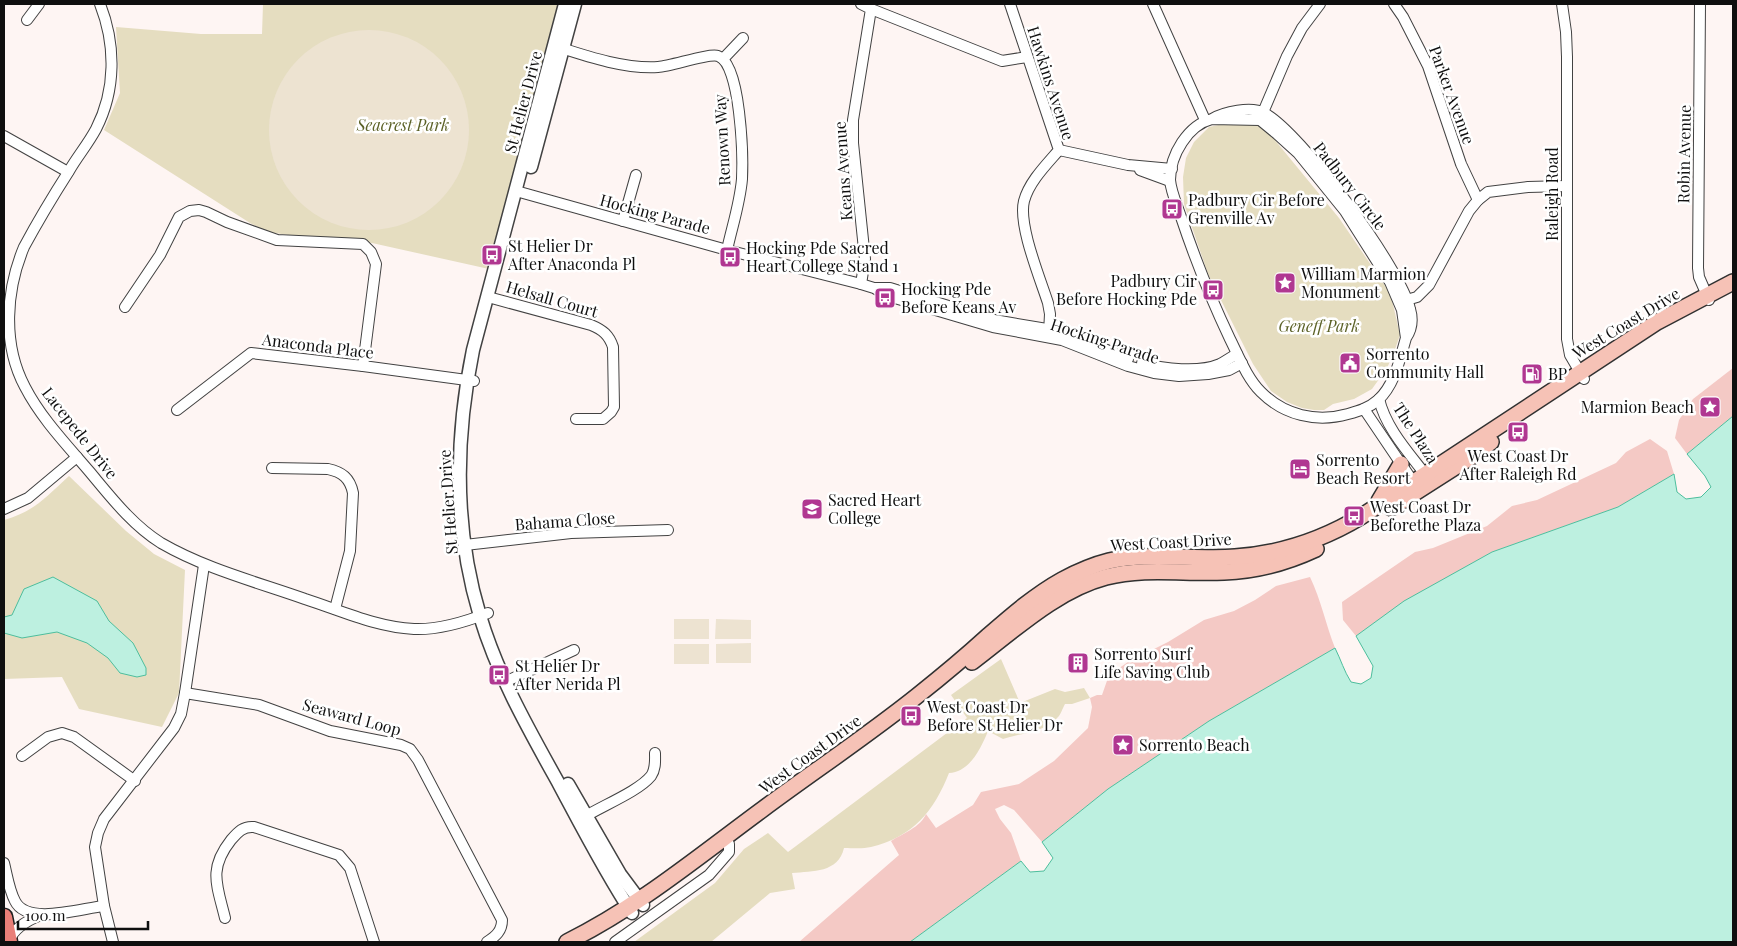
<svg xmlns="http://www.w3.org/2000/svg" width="1737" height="946" font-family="'Playfair Display',serif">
  <rect width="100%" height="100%" fill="#fef5f3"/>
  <!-- green -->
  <g fill="#e5ddc0">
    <path d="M263,4h298l-72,265 -117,-26 -39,-5 -31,-1 -34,-5 -18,-9 -146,-93 16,-37 -4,-66 85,7h61z"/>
    <path d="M1228,123l29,2 17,14 65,79 47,69 6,13 8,35 -7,20 -6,13 -15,21 -18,10 -21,5 -9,6h-10l-12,-2 -15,-6 -16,-11 -18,-27 -45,-90 -24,-70 -1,-27 3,-19 8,-16 15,-15z"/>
    <path d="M69,476l57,55 28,23 31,16 -6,123 -17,34 -83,-18 -17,-32 -58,2v-159c31,-9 42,-23 65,-44z"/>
    <path d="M1001,659l19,44 35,-14 10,3 19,-4 6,10 -18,6h-7c-3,5 -4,11 -8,14 -9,13 -39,16 -54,21l-15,-8c-7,17 -18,41 -39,42 -15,38 -36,64 -78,74 -8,2 -19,1 -27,1 -6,25 -31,23 -52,25l3,16 -25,4 -59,49h-77l81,-59 29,-34 24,-16 20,19 179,-134 -16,-23z"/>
  </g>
  <!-- sand -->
  <g fill="#f4c9c5">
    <path d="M1733,368v48l-46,38 -12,-16 4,-18 14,-21z"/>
    <path d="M1650,439l17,12 7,23 -56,33 -126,45 -87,49 -49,35 -13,-16 -1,-18 73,-50 18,-4 54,-22 25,-20 25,-6 79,-37 10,-11z"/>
    <path d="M1310,577c11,23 16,48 25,71l-126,73 -101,68 -66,53 -28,-32 -10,-5 -9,4 5,10 11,14 10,28 -111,81h-111l100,-87 -8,-14c11,-7 30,-14 35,-27l10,14 37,-23 8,-13 38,-8 35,-23 34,-33 4,-21 -2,-9 7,-3h5l7,-20 19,-13 40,-20 36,-22 30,-9 21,-11 21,-14z"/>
  </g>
  <!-- pitch -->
  <g fill="#ede3d1">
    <circle cx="369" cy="130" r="100"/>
    <rect x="674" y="619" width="35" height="20"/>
    <path d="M716,619l35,1v19h-36z"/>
    <path d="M751,643v20h-35v-19z"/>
    <rect x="674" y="644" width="35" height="20"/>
  </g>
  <!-- water -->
  <g fill="#bdf0e0" stroke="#4dbe9d">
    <path d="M1733,416v526h-823l111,-81 9,11 14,-1 9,-13 -11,-16 66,-53 101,-68 126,-73c6,12 9,23 16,34l10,2 10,-6 2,-12 -17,-30 48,-35 88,-49 126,-45 56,-33 3,18 9,7 15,-2 10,-10 -6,-11 -18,-22z"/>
    <path d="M53,577l44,24 12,20 24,22 13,25v7l-9,2 -17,-4 -12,-15 -21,-15 -30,-11 -35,6 -18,-5v-16l8,-2 12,-26z"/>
  </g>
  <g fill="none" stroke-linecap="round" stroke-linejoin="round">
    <!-- minor casing -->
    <g stroke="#424242" stroke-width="12">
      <g id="minor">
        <path d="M100,4c16,41 16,86 -4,125 -8,15 -19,28 -27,42 -16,25 -31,50 -45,76 -18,43 -22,97 1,140 16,31 41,57 64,84 21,25 43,54 72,72 45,26 96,39 144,56 37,12 71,28 109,30 25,1 51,-7 74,-16"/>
        <path d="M1010,4l49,146c-13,15 -30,32 -35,51 -6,24 16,77 24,102l2,11 -1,19"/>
        <path d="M1153,4l52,116"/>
        <path d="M1394,4l9,13 25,49 33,98 17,36"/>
        <path d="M1562,4l4,28 1,25v282l3,16 14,24"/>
        <path d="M1700,4l-2,264 1,9 10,23"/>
        <path d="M871,9l131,52 25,-4"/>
        <path d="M27,20l12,-16"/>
        <path d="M558,47c31,10 67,22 100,20 14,-1 51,-14 60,-11 23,7 25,101 24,123 -2,24 -10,48 -15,71"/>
        <path d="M723,59l20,-21"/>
        <path d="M1261,117l26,-61 15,-28 18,-24"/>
        <path d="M1212,119c12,-7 39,-13 52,-6 36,18 137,156 146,196 3,10 2,20 -4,29 -6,20 -11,47 -28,62 -9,8 -19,11 -30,14 -32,9 -64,1 -87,-22 -14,-14 -22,-35 -31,-53 -19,-40 -35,-80 -49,-122 -4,-12 -10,-25 -11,-37 0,-25 18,-55 42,-61l48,1 17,14 21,19 47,58 45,71 12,28 4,28"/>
        <path d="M4,136l64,36"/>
        <path d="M1059,150l69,15 44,4"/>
        <path d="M1140,170l30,11"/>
        <path d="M516,191l211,59 134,34 13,4 14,8 105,31 69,13 66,26 26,7 25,3 29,-2 21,-4 13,-7"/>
        <path d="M623,221l13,-46"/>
        <path d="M861,284l4,-25 -12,-116v-23l18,-111 -10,-5"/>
        <path d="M876,288h14l104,32 71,12 63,27"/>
        <path d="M488,297l103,28c12,5 18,10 22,22l1,60 -3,5 -8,7h-27"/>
        <path d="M1403,301l14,-4 12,-12 40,-74 9,-11 10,-8 40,-5 38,-1"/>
        <path d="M125,307l35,-52 19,-38 11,-6 9,-1 7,2 21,10 50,18 86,4 8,8 5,12 -13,102"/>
        <path d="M1142,363c22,6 57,10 78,1 6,-3 11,-7 17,-10"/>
        <path d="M1379,399c7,30 31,55 49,79"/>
        <path d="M1364,409l52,77"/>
        <path d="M177,410l74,-57 112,13 111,15"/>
        <path d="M272,468l56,1c14,3 22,9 25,24l-3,58 -15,58"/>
        <path d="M4,509l24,-11 49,-41"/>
        <path d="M465,545l106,-12 97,-3"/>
        <path d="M505,682l69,-32"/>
        <path d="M185,693l74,12 71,26 71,14 9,4 8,11 84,160c0,11 -6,16 -15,22"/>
        <path d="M22,756l26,-19 14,-4 12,4 61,44"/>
        <path d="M581,819c18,-12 57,-27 70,-43 5,-7 4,-16 4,-23"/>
        <path d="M4,863c3,12 5,27 11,38 12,25 67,7 89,5"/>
        <path d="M225,918c-8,-33 -17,-49 6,-78 7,-8 12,-14 23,-13l85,28 11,13 24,74"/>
        <path d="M9,941c5,-13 19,-21 32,-26"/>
        <path d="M113,942l-9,-36 -9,-59 3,-14 6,-14 70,-91 7,-14 4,-21 19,-128"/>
        <path d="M615,942l94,-67 20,-23v-8"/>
      </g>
    </g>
    <!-- tertiary casing -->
    <g stroke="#424242" stroke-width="15">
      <g id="tertiary">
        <path d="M565,4l-92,346c-18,88 -19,180 7,266 18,60 49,114 79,168 23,43 46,88 73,129"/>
        <path d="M531,167l44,-163"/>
        <path d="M568,784l52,90 23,31"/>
      </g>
    </g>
    <!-- secondary casing -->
    <g stroke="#313131" stroke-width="18">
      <g id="secondary">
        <path d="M1379,501l22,-37"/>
        <path d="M1391,508l80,-51 20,-15"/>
        <path d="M972,662c40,-30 84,-72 134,-85 39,-10 79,-3 118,-5 32,-1 64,-10 92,-23"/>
        <path d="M567,942c71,-35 132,-86 196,-133 51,-38 104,-73 154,-113 24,-19 48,-39 71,-60 23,-20 47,-41 74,-56 15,-8 31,-15 47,-19 38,-9 87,-1 126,-4 45,-3 89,-18 127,-41l295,-194 76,-40"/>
      </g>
    </g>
    <!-- primary casing -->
    <g stroke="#202020" stroke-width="19">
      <path id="primary" d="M4,917l5,25"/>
    </g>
    <!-- minor -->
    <use href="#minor" stroke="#fff" stroke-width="10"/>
    <!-- tertiary -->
    <use href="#tertiary" stroke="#fff" stroke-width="12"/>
    <!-- secondary -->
    <use href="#secondary" stroke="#f6c2b6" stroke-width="15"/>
    <!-- primary -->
    <use href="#primary" stroke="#e97f78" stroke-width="16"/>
  </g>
  <!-- icons -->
  <defs>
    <g id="bus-square" transform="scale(1.125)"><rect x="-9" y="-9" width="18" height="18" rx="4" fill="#b03791" stroke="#fff"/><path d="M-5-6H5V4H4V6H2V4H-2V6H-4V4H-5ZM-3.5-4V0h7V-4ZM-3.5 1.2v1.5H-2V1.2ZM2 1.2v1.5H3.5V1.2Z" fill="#fff"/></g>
    <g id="sight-square" transform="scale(1.125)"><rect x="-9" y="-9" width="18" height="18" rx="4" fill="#b03791" stroke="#fff"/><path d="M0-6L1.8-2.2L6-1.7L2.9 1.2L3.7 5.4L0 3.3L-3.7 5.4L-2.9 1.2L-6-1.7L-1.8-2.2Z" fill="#fff"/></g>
    <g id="civic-square" transform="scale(1.125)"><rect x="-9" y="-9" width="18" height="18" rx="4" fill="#b03791" stroke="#fff"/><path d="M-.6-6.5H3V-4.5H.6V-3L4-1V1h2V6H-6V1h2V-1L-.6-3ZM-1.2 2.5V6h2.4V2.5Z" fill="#fff"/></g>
    <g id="fuel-square" transform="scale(1.125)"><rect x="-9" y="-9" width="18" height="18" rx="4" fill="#b03791" stroke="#fff"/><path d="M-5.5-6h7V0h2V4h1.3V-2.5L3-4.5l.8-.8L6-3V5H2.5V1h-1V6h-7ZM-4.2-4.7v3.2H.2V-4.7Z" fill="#fff"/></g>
    <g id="hotel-square" transform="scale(1.125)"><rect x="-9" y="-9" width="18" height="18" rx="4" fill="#b03791" stroke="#fff"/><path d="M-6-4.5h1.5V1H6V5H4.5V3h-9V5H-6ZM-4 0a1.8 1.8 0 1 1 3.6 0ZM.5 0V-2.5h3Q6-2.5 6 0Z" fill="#fff"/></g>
    <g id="school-square" transform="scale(1.125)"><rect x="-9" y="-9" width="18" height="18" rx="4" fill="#b03791" stroke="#fff"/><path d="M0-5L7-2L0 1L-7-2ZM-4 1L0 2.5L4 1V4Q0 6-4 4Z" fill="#fff"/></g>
    <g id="building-square" transform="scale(1.125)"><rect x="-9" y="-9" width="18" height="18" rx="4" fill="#b03791" stroke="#fff"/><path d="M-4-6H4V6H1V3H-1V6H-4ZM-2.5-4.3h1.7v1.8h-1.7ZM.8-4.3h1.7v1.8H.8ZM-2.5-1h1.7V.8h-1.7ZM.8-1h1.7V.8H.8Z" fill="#fff"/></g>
  </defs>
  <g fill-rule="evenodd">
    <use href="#bus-square" x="1172" y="209"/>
    <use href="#bus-square" x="492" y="255"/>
    <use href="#bus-square" x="730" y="257"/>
    <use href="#sight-square" x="1285" y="283"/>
    <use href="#bus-square" x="1213" y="290"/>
    <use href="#bus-square" x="885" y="298"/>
    <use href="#civic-square" x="1350" y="363"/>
    <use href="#fuel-square" x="1532" y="374"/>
    <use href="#sight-square" x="1710" y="407"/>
    <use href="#bus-square" x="1518" y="432"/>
    <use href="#hotel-square" x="1300" y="469"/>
    <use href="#school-square" x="812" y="509"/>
    <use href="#bus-square" x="1354" y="516"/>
    <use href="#building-square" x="1078" y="663"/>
    <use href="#bus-square" x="499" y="675"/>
    <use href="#bus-square" x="911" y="716"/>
    <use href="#sight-square" x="1123" y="745"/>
  </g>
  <g text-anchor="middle" stroke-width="5" stroke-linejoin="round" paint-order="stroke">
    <!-- street labels -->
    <g font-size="16" fill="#0f0f0f" stroke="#fff">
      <text transform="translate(1051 83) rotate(72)" y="6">Hawkins Avenue</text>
      <text transform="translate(1452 95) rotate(70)" y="6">Parker Avenue</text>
      <text transform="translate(523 102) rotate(-75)" y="6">St Helier Drive</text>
      <text transform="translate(722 140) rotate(-93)" y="6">Renown Way</text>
      <text transform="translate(1684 154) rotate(-89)" y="6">Robin Avenue</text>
      <text transform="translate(843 171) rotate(-94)" y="6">Keans Avenue</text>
      <text transform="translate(1350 186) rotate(52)" y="6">Padbury Circle</text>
      <text transform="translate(1552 194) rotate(-90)" y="6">Raleigh Road</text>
      <text transform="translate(655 214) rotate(15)" y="6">Hocking Parade</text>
      <text transform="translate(552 299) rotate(16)" y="6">Helsall Court</text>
      <text transform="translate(1626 323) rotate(-31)" y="6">West Coast Drive</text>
      <text transform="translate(1105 341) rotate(18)" y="6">Hocking Parade</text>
      <text transform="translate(318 346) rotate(7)" y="6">Anaconda Place</text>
      <text transform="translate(80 433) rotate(52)" y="6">Lacepede Drive</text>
      <text transform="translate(1416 433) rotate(57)" y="6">The Plaza</text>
      <text transform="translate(448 502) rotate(-94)" y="6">St Helier Drive</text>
      <text transform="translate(565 521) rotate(-4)" y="6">Bahama Close</text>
      <text transform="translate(1171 542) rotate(-3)" y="6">West Coast Drive</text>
      <text transform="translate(352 717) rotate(15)" y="6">Seaward Loop</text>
      <text transform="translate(810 754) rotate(-36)" y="6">West Coast Drive</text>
    </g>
    <!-- park labels -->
    <g font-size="16" font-style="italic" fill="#5b6126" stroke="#fff">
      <text x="403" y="131">Seacrest Park</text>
      <text x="1319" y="332">Geneff Park</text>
    </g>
    <!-- poi labels -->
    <g font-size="16" fill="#0f0f0f" stroke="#fff" text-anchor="start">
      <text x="1188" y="206">Padbury Cir Before<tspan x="1188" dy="18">Grenville Av</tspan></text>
      <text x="508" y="252">St Helier Dr<tspan x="508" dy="18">After Anaconda Pl</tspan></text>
      <text x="746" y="254">Hocking Pde Sacred<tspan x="746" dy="18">Heart College Stand 1</tspan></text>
      <text x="1301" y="280">William Marmion<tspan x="1301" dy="18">Monument</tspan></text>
      <text x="1197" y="287" text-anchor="end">Padbury Cir<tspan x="1197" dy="18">Before Hocking Pde</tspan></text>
      <text x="901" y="295">Hocking Pde<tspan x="901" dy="18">Before Keans Av</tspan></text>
      <text x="1366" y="360">Sorrento<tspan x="1366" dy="18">Community Hall</tspan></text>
      <text x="1548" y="380">BP</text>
      <text x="1694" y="413" text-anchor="end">Marmion Beach</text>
      <text x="1518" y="462" text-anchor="middle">West Coast Dr<tspan x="1518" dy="18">After Raleigh Rd</tspan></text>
      <text x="1316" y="466">Sorrento<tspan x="1316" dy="18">Beach Resort</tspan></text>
      <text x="828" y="506">Sacred Heart<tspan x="828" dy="18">College</tspan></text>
      <text x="1370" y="513">West Coast Dr<tspan x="1370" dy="18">Beforethe Plaza</tspan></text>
      <text x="1094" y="660">Sorrento Surf<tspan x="1094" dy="18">Life Saving Club</tspan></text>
      <text x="515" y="672">St Helier Dr<tspan x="515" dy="18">After Nerida Pl</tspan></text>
      <text x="927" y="713">West Coast Dr<tspan x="927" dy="18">Before St Helier Dr</tspan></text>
      <text x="1139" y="751">Sorrento Beach</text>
    </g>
  </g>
  <!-- border -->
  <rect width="1737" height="946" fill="none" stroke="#0f0f0f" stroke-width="10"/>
  <!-- scale -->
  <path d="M18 921v8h130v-8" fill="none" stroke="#0f0f0f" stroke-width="2.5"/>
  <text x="25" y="921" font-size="15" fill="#0f0f0f" stroke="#ffffff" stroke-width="4" paint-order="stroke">100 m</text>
</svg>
